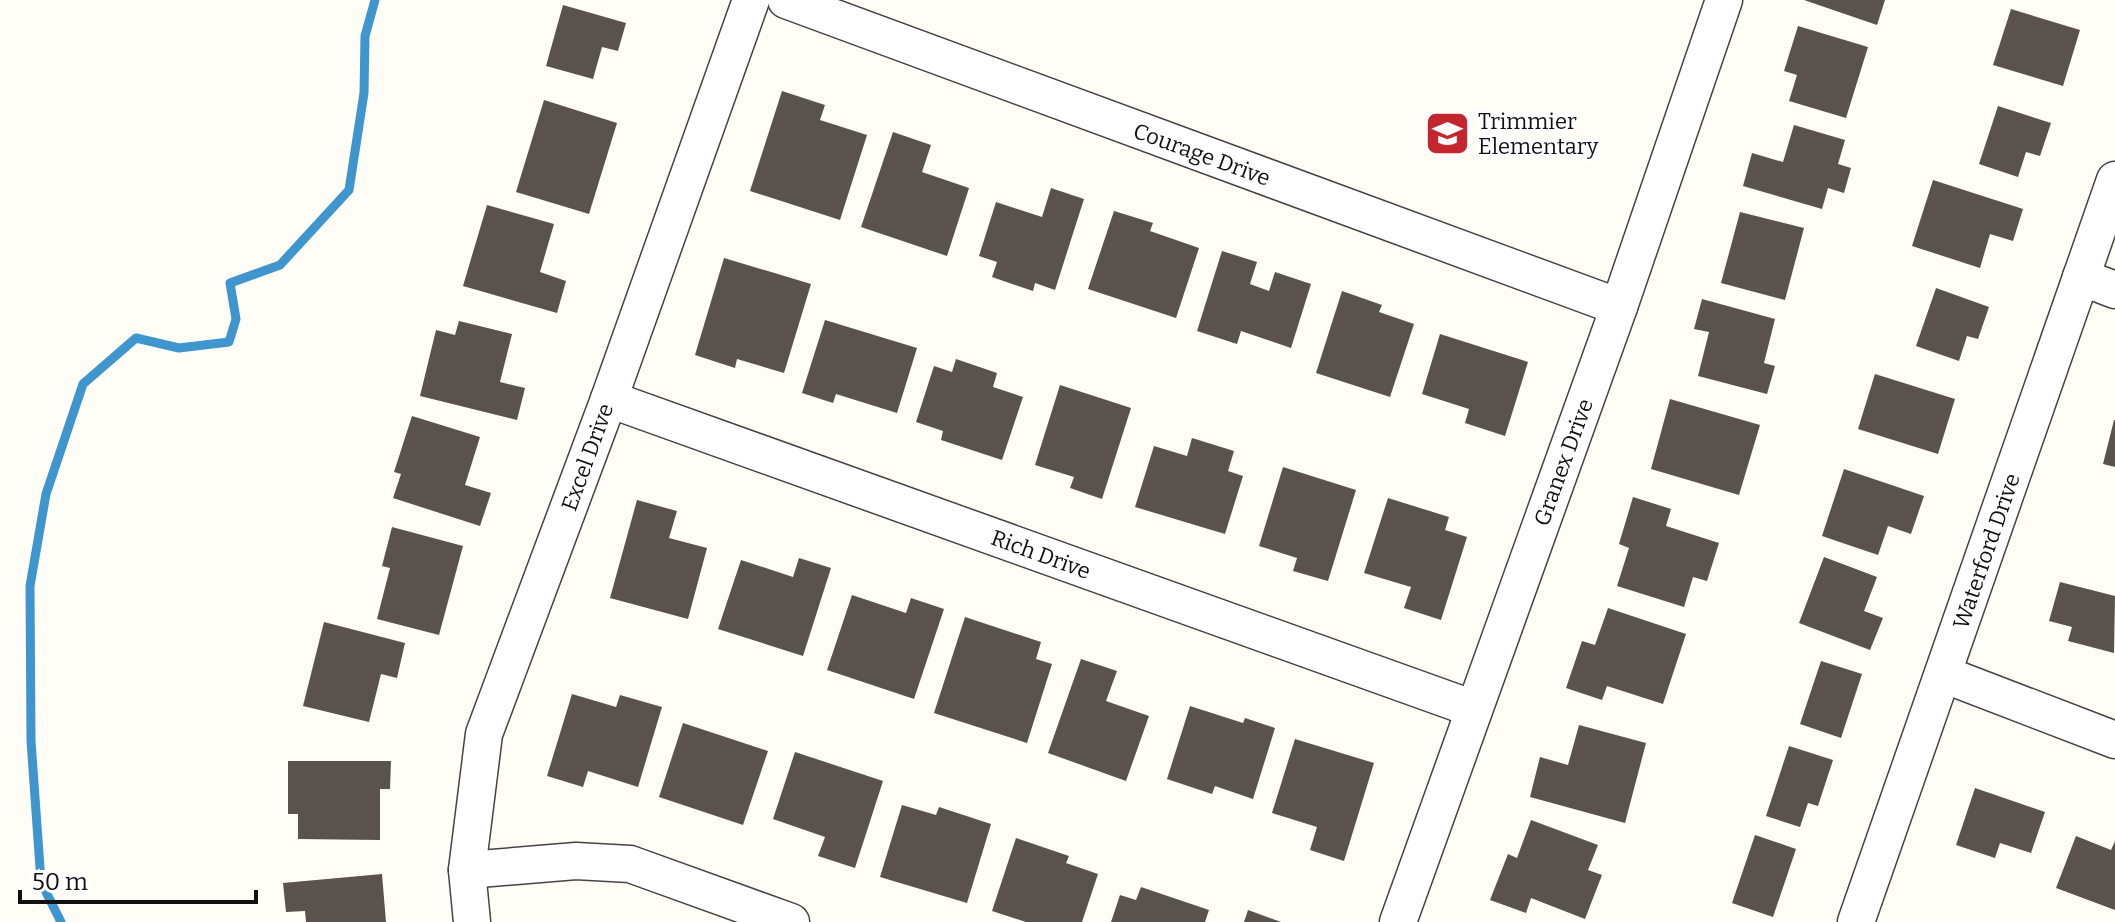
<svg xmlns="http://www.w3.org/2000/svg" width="2115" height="922" viewBox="0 0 2115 922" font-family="Bitter,serif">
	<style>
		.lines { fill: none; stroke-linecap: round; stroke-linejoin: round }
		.stream { stroke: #3f96cf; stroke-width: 9 }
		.building { fill: #5a524d }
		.minor-casing { stroke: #444; stroke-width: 39 }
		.minor { stroke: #fff; stroke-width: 36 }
		.labels { text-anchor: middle; stroke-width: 8; stroke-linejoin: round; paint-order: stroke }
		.poi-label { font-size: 22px; fill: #111; stroke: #fff; text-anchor: start }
		.street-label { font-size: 22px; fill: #111; stroke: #fff }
	</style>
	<rect width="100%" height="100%" fill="#fffdf5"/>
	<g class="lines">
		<polyline class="stream" points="61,922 41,882 31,741 30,586 46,494 83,384 136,338 179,348 229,342 236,319 230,283 280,265 349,190 364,93 365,36 375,0"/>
	</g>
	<g class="building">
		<polygon points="1804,0 1885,0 1877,25"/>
		<polygon points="563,5 626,23 618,51 602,47 593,79 546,66"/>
		<polygon points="2011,9 2080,30 2063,86 1993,65"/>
		<polygon points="1798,26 1868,47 1846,118 1789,101 1797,75 1784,71"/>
		<polygon points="782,91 825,105 820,120 867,135 840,220 750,191"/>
		<polygon points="544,100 617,123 589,214 516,192"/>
		<polygon points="1998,106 2051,123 2040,156 2026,152 2018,177 1979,164"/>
		<polygon points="1794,125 1845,140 1838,164 1851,168 1844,193 1828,188 1822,209 1743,186 1752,153 1783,162"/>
		<polygon points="893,132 931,145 922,172 969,188 947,256 861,227"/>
		<polygon points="1933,180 2023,209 2013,241 1990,234 1980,268 1912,246"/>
		<polygon points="1051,188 1084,199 1055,290 1035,283 1033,291 992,277 997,262 979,256 996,202 1042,217"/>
		<polygon points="487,205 554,224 540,272 566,281 557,313 463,286"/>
		<polygon points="1114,211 1153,223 1150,231 1199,248 1176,318 1088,289"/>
		<polygon points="1740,212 1804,228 1785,300 1721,283"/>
		<polygon points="1222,251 1257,262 1250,284 1269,291 1275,272 1311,284 1291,348 1241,331 1237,344 1197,331"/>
		<polygon points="724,258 811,284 784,373 737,359 735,368 695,355"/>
		<polygon points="1936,288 1989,307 1978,339 1967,336 1959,361 1916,346"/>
		<polygon points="1342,291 1382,305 1379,312 1414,324 1390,397 1316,373"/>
		<polygon points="1702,299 1775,319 1764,363 1775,366 1767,394 1698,376 1709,332 1694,329"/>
		<polygon points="825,320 917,348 897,413 836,394 833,403 802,393"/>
		<polygon points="459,321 512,334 500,382 525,388 517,420 420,396 436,330 455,335"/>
		<polygon points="1440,334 1528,362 1505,436 1465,423 1469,409 1422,394"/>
		<polygon points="956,359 997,373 993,387 1023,397 1002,460 941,440 943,431 916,422 934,366 952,372"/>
		<polygon points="1875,374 1955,399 1938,454 1858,429"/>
		<polygon points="1060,385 1131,408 1102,499 1070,488 1074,477 1035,465"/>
		<polygon points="1670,399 1760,425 1739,495 1651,469"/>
		<polygon points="412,416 480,437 465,485 491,493 480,526 393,498 401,474 394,472"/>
		<polygon points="2114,420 2115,420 2115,467 2103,464"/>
		<polygon points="1192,438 1234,451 1228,471 1243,476 1225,534 1135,507 1154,446 1187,456"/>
		<polygon points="1283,467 1356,490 1328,581 1293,571 1297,558 1259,546"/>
		<polygon points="1844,469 1924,496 1911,534 1888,526 1878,555 1822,536"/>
		<polygon points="1633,497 1671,509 1666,526 1719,543 1707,581 1693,577 1684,607 1617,586 1629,548 1619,544"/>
		<polygon points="1388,498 1449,517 1445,530 1467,537 1441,620 1404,608 1411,587 1364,573"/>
		<polygon points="637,500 677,511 669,538 707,548 688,619 610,598"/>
		<polygon points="392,527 463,546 439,635 377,619 390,568 382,566"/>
		<polygon points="1824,557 1877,577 1864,611 1883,618 1870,650 1799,623"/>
		<polygon points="799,558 831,568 803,656 718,629 741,560 793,577"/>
		<polygon points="2060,582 2115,596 2114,653 2068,641 2072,627 2049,621"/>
		<polygon points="852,595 906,613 911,598 944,609 914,699 827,670"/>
		<polygon points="1608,608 1686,634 1663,704 1607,686 1602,700 1566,688 1582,641 1595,645"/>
		<polygon points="965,617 1041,642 1036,659 1052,664 1027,743 934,713"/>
		<polygon points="324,622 405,643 397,678 381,674 369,722 303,706"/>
		<polygon points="1081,659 1117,671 1106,701 1149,716 1126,781 1048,753"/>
		<polygon points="1821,661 1862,674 1841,738 1800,724"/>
		<polygon points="572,694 616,707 620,695 662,707 638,787 588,771 583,787 547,776"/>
		<polygon points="1190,706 1243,723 1245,718 1275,728 1253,799 1215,786 1212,794 1167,779"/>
		<polygon points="683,723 768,751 743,825 659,797"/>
		<polygon points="1579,725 1646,743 1625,823 1530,797 1540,757 1568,765"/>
		<polygon points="1295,739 1374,763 1344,861 1310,850 1317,827 1272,813"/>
		<polygon points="1789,746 1833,760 1818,806 1808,803 1800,827 1766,816"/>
		<polygon points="795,752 883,781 855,868 818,856 825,837 773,819"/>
		<polygon points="288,761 391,761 390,789 380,789 380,840 298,839 298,814 288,814"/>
		<polygon points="1975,788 2045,812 2031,853 2000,843 1995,858 1956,845"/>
		<polygon points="902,805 936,815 939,807 991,824 967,903 880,877"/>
		<polygon points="1531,820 1598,845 1588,870 1602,875 1585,919 1531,898 1526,913 1490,900 1508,854 1517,858"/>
		<polygon points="1755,835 1796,849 1773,917 1732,903"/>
		<polygon points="2076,836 2111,850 2115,841 2115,910 2056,888"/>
		<polygon points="1016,838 1069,856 1066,863 1098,874 1082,922 1026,922 992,911"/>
		<polygon points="382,874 386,922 306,922 305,911 286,912 283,883"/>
		<polygon points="1141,887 1209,910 1205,922 1111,922 1120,895 1136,900"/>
		<polygon points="1248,910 1281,922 1244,922"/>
	</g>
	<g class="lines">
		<defs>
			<g id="minor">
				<polyline points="786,0 1619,307"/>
				<polyline points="2081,277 2115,290"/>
				<polyline points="609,399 1474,709"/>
				<polyline points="1943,674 2115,740"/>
				<polyline points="467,870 576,861 630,864 791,922"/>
				<polyline points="472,922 467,870 484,734 609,399 751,0"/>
				<polyline points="1398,922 1619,307 1724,0"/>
				<polyline points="1856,922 2115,180"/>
			</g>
		</defs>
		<use href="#minor" class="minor-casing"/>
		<use href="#minor" class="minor"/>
	</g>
	<defs>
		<symbol id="school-square" viewBox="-11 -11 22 22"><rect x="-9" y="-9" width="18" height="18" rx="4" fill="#c4262e" stroke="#fff"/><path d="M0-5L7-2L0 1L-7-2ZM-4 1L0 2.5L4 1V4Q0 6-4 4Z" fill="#fff"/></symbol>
	</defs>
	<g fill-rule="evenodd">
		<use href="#school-square" x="1422" y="108" width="51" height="51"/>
	</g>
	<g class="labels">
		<g class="poi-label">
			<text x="1478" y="129">Trimmier<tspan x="1478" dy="25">Elementary</tspan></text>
		</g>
		<g class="street-label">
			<text transform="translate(1202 154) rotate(20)" y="8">Courage Drive</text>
			<text transform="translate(587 457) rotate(-70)" y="8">Excel Drive</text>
			<text transform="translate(1563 462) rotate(-70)" y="8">Granex Drive</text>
			<text transform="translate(1986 551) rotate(-71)" y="8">Waterford Drive</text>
			<text transform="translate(1041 554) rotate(20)" y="8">Rich Drive</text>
		</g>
	</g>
	<path d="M20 890v12h236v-12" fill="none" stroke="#111111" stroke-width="4"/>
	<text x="32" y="890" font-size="24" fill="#111111" stroke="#ffffff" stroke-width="6" paint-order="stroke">50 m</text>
</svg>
